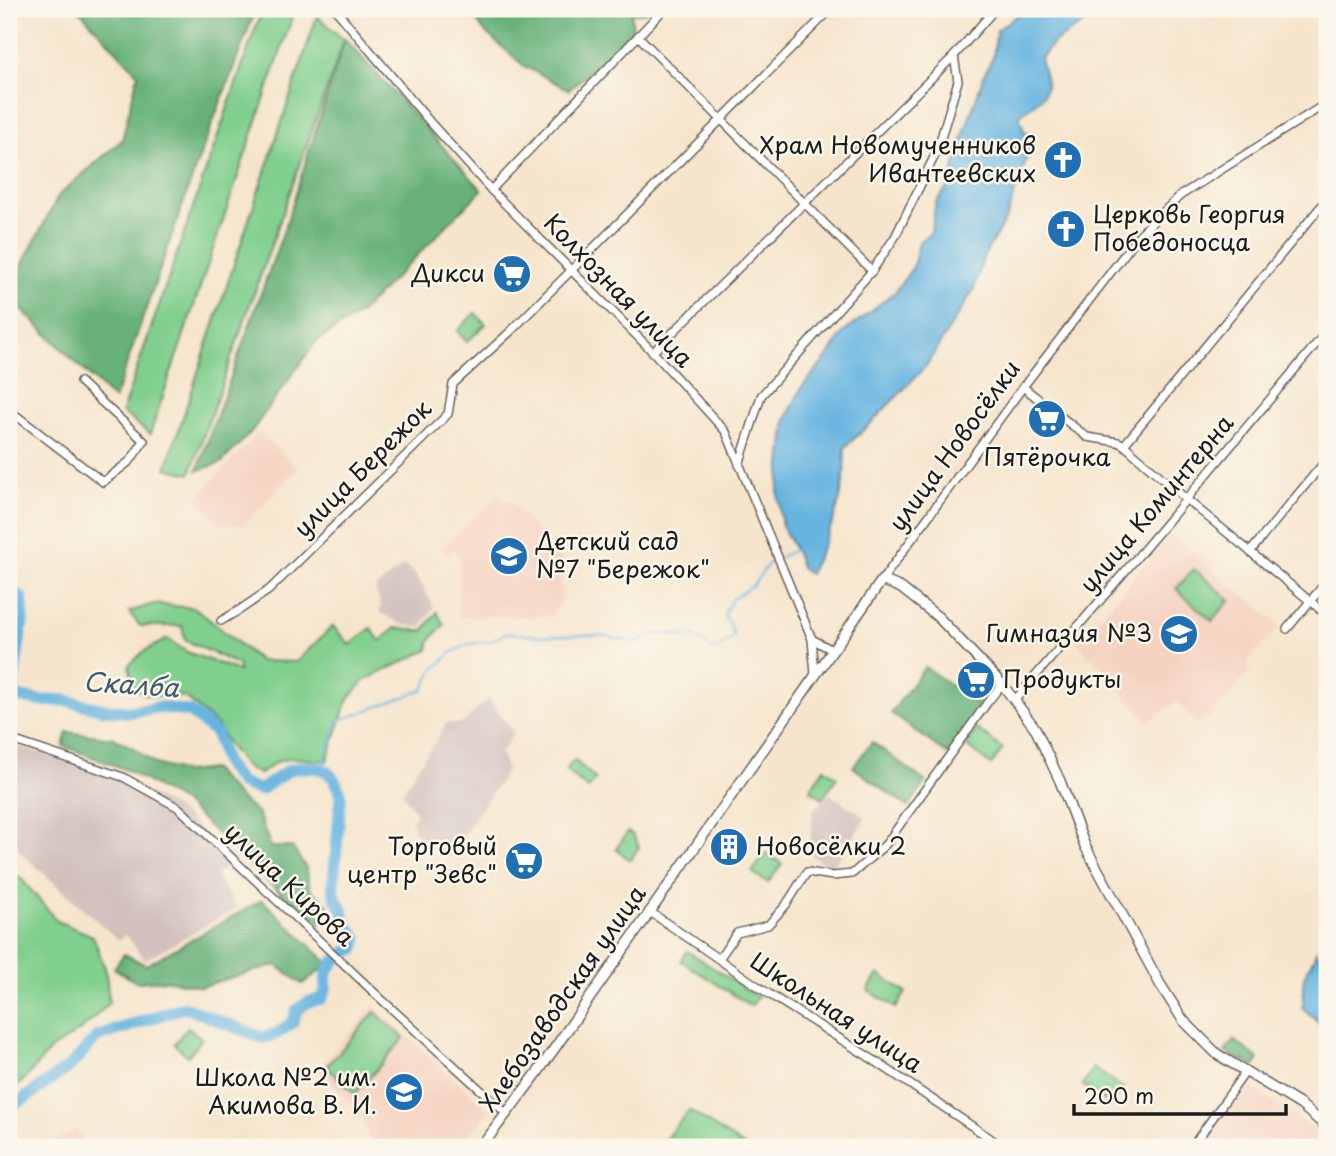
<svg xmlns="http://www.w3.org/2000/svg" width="1336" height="1156" viewBox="0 0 1336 1156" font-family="'Playpen Sans',sans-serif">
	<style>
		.built { fill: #f5d3c1 }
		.industrial { fill: #d1c0bc }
		.green { fill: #81cf8e; stroke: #4e7655; stroke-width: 2 }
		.forest { fill: #68b279; stroke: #42674a; stroke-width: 2 }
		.water { fill: #66b4e0; stroke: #41687e; stroke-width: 2 }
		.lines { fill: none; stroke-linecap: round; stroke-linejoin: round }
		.stream { stroke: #66b4e0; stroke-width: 2 }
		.river { stroke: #66b4e0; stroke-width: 12 }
		.minor-casing { stroke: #68625a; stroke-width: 10 }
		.major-casing { stroke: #68625a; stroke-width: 12 }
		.minor { stroke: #fff; stroke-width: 7 }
		.major { stroke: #fff; stroke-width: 9 }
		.labels { text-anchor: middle; stroke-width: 5; stroke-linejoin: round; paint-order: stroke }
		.poi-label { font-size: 24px; fill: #1c1c1c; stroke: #fbf7ec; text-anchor: end }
		.street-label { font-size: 24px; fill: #1c1c1c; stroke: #fbf7ec }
		.water-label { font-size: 26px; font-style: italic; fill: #3a596a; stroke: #fbf7ec }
	</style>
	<rect width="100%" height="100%" fill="#fbf7ec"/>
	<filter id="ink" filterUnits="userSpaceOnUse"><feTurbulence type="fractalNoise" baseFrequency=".0143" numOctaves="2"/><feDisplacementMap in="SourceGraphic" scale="14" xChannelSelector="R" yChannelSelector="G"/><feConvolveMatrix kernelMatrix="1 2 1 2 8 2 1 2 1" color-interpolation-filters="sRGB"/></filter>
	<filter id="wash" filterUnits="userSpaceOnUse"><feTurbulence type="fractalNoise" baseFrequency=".00686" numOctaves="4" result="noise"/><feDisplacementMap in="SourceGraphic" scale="28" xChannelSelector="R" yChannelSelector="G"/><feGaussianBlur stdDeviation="1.57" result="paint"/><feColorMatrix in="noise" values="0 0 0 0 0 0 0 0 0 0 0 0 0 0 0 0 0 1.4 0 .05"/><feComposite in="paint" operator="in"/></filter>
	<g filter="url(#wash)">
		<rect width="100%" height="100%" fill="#f6e5cc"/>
		<g class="built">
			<polygon points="259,432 298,468 243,525 221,525 195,499"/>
			<polygon points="499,494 506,501 510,500 562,558 561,604 549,617 458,617 460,558 453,550 447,555 440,549"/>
			<polygon points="1171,534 1281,627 1249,659 1248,668 1251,670 1210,719 1206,716 1197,725 1177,701 1149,723 1076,641 1093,626"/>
			<polygon points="374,1006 489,1111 459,1147 371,1147 362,1117 319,1067"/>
			<polygon points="1245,1082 1321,1134 1322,1144 1320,1147 1197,1147"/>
			<polygon points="77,1129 86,1147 43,1147"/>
		</g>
		<g class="industrial">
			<polygon points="404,565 416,575 434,607 421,627 403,625 379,612 381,606 375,588"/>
			<polygon points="489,698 513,733 500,753 507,770 449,857 414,833 412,820 416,814 402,792 447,723 461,724"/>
			<polygon points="9,743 120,778 177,809 236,862 215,875 237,908 145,960 126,935 118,940 9,842"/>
			<polygon points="830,794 866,818 831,869 809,853 813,811"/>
		</g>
		<g class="green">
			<polygon points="262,9 295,9 150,434 122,412"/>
			<polygon points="317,16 344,40 190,474 166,468"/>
			<polygon points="475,313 486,324 467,342 457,331"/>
			<polygon points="1194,569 1230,600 1212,621 1176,589"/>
			<polygon points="153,604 195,608 260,661 296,662 333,626 350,645 371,628 380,641 395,628 423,631 437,612 444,625 430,640 428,650 365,680 347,701 327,761 292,758 276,762 260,774 244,766 227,743 218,726 185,697 146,695 133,687 129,665 143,652 167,639 187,652 239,671 239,665 185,640 182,626 140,626 129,612"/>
			<polygon points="977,729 1003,749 991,765 965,745"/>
			<polygon points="574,760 596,779 588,789 566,770"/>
			<polygon points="824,768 837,777 823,798 810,790"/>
			<polygon points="628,832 633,835 639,847 630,860 616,849"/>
			<polygon points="766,853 782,864 768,883 752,872"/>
			<polygon points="19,876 57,921 93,936 106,971 109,1003 81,1030 51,1049 23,1081 9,1092 9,884"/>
			<polygon points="687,951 758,997 751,1006 681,961"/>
			<polygon points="878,974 906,992 896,1008 868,990"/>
			<polygon points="375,1012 404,1038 355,1094 326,1067"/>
			<polygon points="188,1027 202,1039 188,1056 174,1044"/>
			<polygon points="1093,1068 1123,1088 1111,1105 1082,1085"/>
			<polygon points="689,1110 745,1147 659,1147"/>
		</g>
		<g class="forest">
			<polygon points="78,9 256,9 198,161 114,400 9,297 9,290 59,195 122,140 138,74"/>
			<polygon points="469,9 649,9 646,12 631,13 633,30 569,90 524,66 484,31"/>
			<polygon points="345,39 482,190 359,314 316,342 251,432 221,463 197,471 285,227"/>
			<polygon points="925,667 982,707 947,754 891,713"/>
			<polygon points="67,732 113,738 132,747 155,764 185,772 212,769 235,794 258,814 271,847 292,847 306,868 310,889 328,905 318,928 184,803 127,770 63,746"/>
			<polygon points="872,742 926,782 908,807 853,767"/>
			<polygon points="262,900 329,964 302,984 276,965 200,987 168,980 136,982 114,968 124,954 146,965"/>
			<polygon points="1234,1040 1259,1059 1255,1067 1225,1052"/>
		</g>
		<g class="water">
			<path d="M1039 9H1107L1053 43 1040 59 1047 85 1043 96 1019 116 1024 131 1034 137 1007 216 983 258 974 289 926 366 869 425 845 447C844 456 845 466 844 475 841 509 824 544 809 574L801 568 795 550 782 526 778 493 786 419 802 387 830 354 843 333 895 292 913 267 919 242 931 233 936 202 949 186 964 133 985 73 993 57 997 30 1023 11 1039 12Z"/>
			<path d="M1316 951 1322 961H1327V1030L1302 1007C1307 995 1302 994 1303 984 1303 972 1314 962 1316 951Z"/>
		</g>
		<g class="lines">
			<g class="stream">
				<polyline points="780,557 797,549"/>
				<polyline points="326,771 325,758 338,721 423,690 433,671 451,653 469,644 491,641 506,633 542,636 599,635 635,642 656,634 691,635 716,650 735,636 724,614 732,599 753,585 768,564 775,560"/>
			</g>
			<path class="river" d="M9 590 22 598 23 618 13 684 14 696 41 701 64 700 101 709 128 712 160 707 190 712 216 733 225 763 241 784 260 790 289 770 301 767 317 768 326 771 334 779 341 794 333 888 336 899 343 910 344 921 357 939 354 949C343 952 328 964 326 977 325 988 328 989 321 999L308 1002 297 1010 293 1022 278 1033 263 1038 184 1007 97 1037 69 1067 24 1099 9 1107"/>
		</g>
	</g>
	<g filter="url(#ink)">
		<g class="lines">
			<defs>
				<g id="minor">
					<polyline points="335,9 430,122 491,190 653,352 726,432 812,639 815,674"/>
					<polyline points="638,36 872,271"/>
					<polyline points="491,190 664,9"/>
					<polyline points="653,352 954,56 995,9"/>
					<polyline points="1023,387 1087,437 1118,442 1124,445 1186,499 1327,615"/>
					<polyline points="9,410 103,482 130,461 144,441 80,382"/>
					<polyline points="1124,445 1327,199"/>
					<polyline points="739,465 761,396 872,271 895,237 937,151 958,81 954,56"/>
					<polyline points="1250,552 1327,459"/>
					<polyline points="882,580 1023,387 1140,234 1181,195 1327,103"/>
					<polyline points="221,621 241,609 269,590 448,414 453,384 511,331 831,9"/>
					<polyline points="1287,629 1327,581"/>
					<polyline points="812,639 832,650"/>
					<polyline points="1015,700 1163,527 1327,331"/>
					<polyline points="9,739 123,777 179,808 380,998 507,1114"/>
					<polyline points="649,911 769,994 872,1059 1003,1147"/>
					<polyline points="719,959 737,933 768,925 786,905 807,872 833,876 852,874 886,844 987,703 1002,684"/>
					<polyline points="1192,1147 1246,1071"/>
				</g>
				<polyline id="major" points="481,1147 538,1072 882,580 901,588 938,617 1002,684 1035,728 1060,781 1085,846 1160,984 1183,1020 1217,1054 1301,1105 1327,1127"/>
			</defs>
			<use href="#minor" class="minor-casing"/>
			<use href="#major" class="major-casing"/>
			<use href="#minor" class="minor"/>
			<use href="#major" class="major"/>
		</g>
	</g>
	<defs>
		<symbol id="church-disc" viewBox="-11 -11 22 22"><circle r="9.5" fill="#1f6fb2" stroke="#fbf7ec"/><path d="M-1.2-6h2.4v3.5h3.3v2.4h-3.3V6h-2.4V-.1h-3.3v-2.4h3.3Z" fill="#fff"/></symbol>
		<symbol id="supermarket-disc" viewBox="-11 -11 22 22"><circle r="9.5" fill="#1f6fb2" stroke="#fbf7ec"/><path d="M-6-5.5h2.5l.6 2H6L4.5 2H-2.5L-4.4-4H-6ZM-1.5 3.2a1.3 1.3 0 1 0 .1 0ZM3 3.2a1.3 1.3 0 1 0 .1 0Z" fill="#fff"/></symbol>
		<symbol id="school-disc" viewBox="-11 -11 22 22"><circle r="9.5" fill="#1f6fb2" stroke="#fbf7ec"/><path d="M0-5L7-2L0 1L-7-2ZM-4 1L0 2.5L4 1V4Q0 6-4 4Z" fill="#fff"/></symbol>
		<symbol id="building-disc" viewBox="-11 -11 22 22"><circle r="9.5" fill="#1f6fb2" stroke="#fbf7ec"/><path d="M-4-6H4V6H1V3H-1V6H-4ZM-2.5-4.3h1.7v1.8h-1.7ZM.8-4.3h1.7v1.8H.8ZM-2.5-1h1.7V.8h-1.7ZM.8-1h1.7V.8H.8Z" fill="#fff"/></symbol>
	</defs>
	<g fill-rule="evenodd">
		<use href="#church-disc" x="1041" y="138" width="44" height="44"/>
		<use href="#church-disc" x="1044" y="207" width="44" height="44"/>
		<use href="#supermarket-disc" x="490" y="252" width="44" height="44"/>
		<use href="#supermarket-disc" x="1025" y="397" width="44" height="44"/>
		<use href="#school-disc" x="487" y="534" width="44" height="44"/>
		<use href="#school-disc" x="1157" y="612" width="44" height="44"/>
		<use href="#supermarket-disc" x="954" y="658" width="44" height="44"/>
		<use href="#building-disc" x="707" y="825" width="44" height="44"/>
		<use href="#supermarket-disc" x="502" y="839" width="44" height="44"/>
		<use href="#school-disc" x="382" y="1070" width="44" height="44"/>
	</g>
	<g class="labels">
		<g class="poi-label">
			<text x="1036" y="154">Храм Новомученников<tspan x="1036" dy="28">Ивантеевских</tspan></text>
			<text x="1093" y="223" text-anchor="start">Церковь Георгия<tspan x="1093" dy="28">Победоносца</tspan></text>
			<text x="485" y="282">Дикси</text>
			<text x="1047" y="466" text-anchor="middle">Пятёрочка</text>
			<text x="536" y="550" text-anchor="start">Детский сад<tspan x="536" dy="28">№7 "Бережок"</tspan></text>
			<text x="1152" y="642">Гимназия №3</text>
			<text x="1003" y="688" text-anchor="start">Продукты</text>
			<text x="497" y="855">Торговый<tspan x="497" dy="28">центр "Зевс"</tspan></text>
			<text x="756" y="855" text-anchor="start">Новосёлки 2</text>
			<text x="377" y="1086">Школа №2 им.<tspan x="377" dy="28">Акимова В. И.</tspan></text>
		</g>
		<g class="street-label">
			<text transform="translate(618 291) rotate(46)" y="8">Колхозная улица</text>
			<text transform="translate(955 446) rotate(-54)" y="8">улица Новосёлки</text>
			<text transform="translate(363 469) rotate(-45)" y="8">улица Бережок</text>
			<text transform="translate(1157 504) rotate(-50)" y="8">улица Коминтерна</text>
			<text transform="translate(289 885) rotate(43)" y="8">улица Кирова</text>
			<text transform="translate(563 999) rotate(-55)" y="8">Хлебозаводская улица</text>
			<text transform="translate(836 1013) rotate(33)" y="8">Школьная улица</text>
		</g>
		<g class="water-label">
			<text transform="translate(131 685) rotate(4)" y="9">Скалба</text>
		</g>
	</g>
	<rect width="1336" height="1156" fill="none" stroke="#fbf7ec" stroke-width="35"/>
	<path d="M1074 1104v10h212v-10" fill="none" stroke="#1c1c1c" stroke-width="3.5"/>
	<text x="1084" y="1104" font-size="21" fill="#1c1c1c" stroke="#fbf7ec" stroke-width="5" paint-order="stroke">200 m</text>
</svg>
